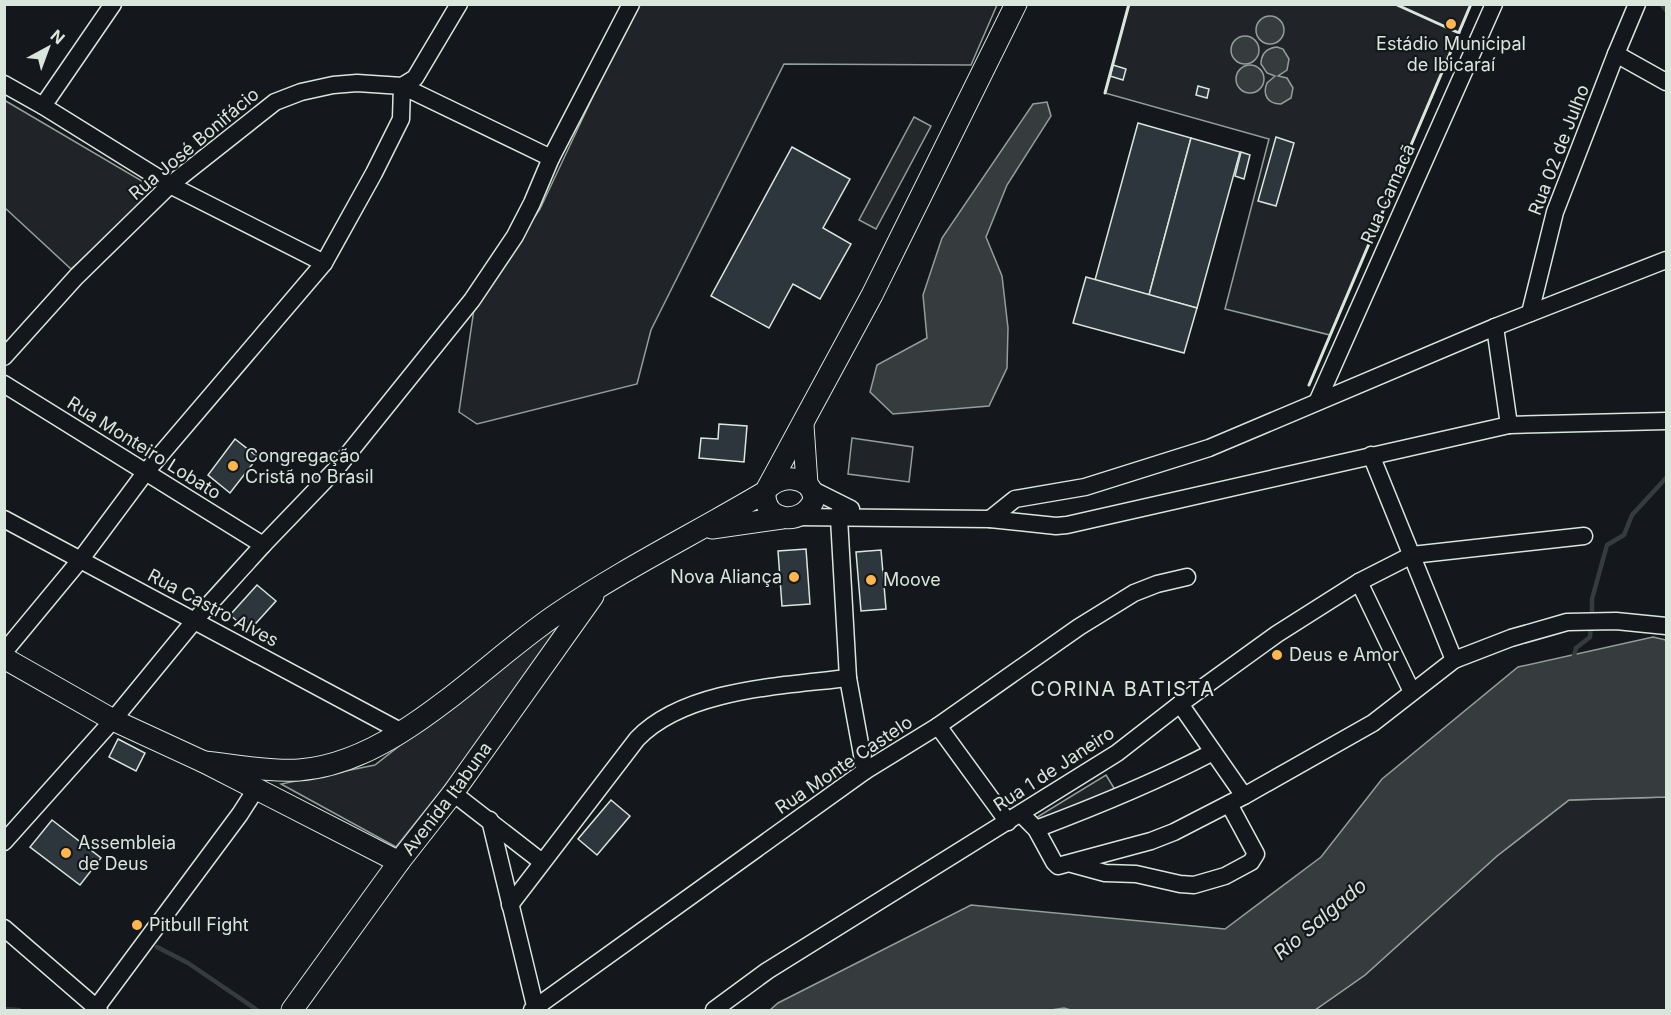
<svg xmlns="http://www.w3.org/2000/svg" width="1671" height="1015" viewBox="0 0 1671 1015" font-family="Inter,sans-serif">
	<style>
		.green { fill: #202428; stroke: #939e99; stroke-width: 1.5 }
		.parking { fill: #24282b; stroke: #939e99; stroke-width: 1.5 }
		.water { fill: #363b3e; stroke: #939e99; stroke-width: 1.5 }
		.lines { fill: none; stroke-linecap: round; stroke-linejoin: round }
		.stream { stroke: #363b3e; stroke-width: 4.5 }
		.building { fill: #2c363c; stroke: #d8e6dc; stroke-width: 1.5 }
		.minor-casing { stroke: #d8e6dc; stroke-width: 19 }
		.major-casing { stroke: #d8e6dc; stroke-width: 23 }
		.minor { stroke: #14181c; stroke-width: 16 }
		.major { stroke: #14181c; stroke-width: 21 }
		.wall { stroke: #d8e6dc; stroke-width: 3 }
		.poi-dot { fill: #ffb74d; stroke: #14181c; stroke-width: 2 }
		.labels { text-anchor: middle; stroke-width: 4.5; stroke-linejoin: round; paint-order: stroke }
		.poi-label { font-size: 18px; fill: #d8e6dc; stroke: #14181c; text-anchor: start }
		.street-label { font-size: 18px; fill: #d8e6dc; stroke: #14181c }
		.neighbourhood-label { font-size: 20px; letter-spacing: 1.5px; fill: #d8e6dc; stroke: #14181c }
		.water-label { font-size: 20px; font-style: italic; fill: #d8e6dc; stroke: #14181c }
	</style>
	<rect width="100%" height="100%" fill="#14181c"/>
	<g class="green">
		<polygon points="636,5 997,5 971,65 784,64 651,330 637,384 477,424 459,412 474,309 540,209"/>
		<polygon points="1129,5 1471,5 1330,335 1225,309 1269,139 1105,93"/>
		<polygon points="4,100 159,191 71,269 5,208"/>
		<polygon points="852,438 913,447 909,482 848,474"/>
		<polygon points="570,612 460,767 396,847 281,784 375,765"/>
		<polygon points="1106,775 1117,793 1038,827 1034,819"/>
		<polygon points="1666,797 1666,1010 1315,1010 1365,975 1497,856 1569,800"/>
	</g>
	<polygon class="parking" points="914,117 931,126 876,229 859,220"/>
	<g class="water">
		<circle cx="1270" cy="30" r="14"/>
		<circle cx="1245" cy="50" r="14"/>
		<path d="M1277 47 1283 49 1289 59 1287 70 1278 76 1287 78 1293 88 1291 98 1281 104C1268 104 1262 95 1267 83L1275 76 1267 73 1261 64C1261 53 1267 48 1277 47Z"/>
		<circle cx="1250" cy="79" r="14"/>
		<polygon points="1047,102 1051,116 1007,185 986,237 1002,276 1008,328 1007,368 989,406 893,414 870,392 877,365 927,338 923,295 942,238 1033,104"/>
		<polygon points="1653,637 1666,640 1666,797 1569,800 1497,856 1365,975 1315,1010 1071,1010 1064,1008 1051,1010 770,1010 778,1003 971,905 1225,929 1321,857 1382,779 1518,667"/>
	</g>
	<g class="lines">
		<g class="stream">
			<polyline points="1661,4 1666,10"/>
			<polyline points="1592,617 1592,599 1607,545 1624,535 1632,515 1666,478"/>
			<polyline points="1573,660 1576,648 1590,637 1591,625"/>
			<polyline points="157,947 188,963 257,1010"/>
			<polyline points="4,1009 19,1010"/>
		</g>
	</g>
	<g class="building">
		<polygon points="1113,65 1126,69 1123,80 1110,76"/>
		<polygon points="1198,86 1209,89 1207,98 1196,95"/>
		<polygon points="1138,123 1191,138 1149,295 1095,280"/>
		<polygon points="1276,137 1294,143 1276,206 1258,201"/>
		<polygon points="1191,138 1240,152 1197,308 1149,295"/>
		<polygon points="792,147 850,179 823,228 851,244 820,299 793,284 769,328 711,296"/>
		<polygon points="1241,152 1250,155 1244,179 1235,176"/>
		<polygon points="1086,277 1197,308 1184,353 1073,323"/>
		<polygon points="719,424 747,426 744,462 699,458 701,438 718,439"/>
		<polygon points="235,439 258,457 230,493 208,475"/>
		<polygon points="806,549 810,604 782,606 778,551"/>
		<polygon points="881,550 886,609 861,611 856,552"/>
		<polygon points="257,585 276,601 249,631 230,615"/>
		<polygon points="118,739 145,753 136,771 109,757"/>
		<polygon points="611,800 630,816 597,855 578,839"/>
		<polygon points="52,820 101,858 80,885 30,847"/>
	</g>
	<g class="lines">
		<defs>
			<g id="minor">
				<polyline points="1616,54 1666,82"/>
				<polyline points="4,84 43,106 170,185 324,263"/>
				<polyline points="43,106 113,4"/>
				<polyline points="1530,313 1555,212 1616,54 1637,4"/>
				<polyline points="1495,327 1509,425"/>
				<polyline points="4,357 76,277 170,185 275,102 301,92 333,85 357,83 402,86 415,78 459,4"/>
				<polyline points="4,384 263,545"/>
				<polyline points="1318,400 1494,4"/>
				<polyline points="1371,455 1454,660"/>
				<polyline points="811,489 851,509"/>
				<polyline points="841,505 839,518 848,678 865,771"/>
				<polyline points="796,517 990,519 1056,526 1067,525 1509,425 1666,421"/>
				<polyline points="4,519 402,732"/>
				<polyline points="990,519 1015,499 1085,487 1209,448 1495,327 1666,260"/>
				<polyline points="1359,582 1412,692"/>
				<polyline points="4,652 81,559 145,473 324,263 374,173 401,119 402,86 551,158"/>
				<polyline points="1180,704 1244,796"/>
				<polyline points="938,726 1008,822"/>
				<polyline points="453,793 542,862"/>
				<polyline points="1021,814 1036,829 1054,862 1058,866 1151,841 1174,832 1244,796 1373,723 1454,660 1511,638 1567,622 1616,621 1666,626"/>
				<polyline points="490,820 536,1010"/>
				<path d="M1036 829C1097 806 1156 782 1213 752"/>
				<polyline points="4,842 113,720 195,620 263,545 336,469 472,300 515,236 532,203 551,158 631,4"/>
				<polyline points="1072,864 1105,873 1136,874 1180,884 1194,885 1225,876 1251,862 1256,854 1229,804"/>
				<path d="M510 905 637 739C685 689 782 686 848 678"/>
				<polyline points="4,928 99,1010"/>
				<polyline points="96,1008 240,814 256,789"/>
				<polyline points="532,1010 865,771 938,726 1079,627 1134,593 1157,584 1187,577"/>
				<polyline points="714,1010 767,971 1117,753 1180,704 1277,634 1359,582 1412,555 1584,536"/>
			</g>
			<g id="major">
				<polyline points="803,425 807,484"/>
				<polyline points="768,487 872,295 1016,4"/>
				<polyline points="712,528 782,518"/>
				<polyline points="4,658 113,720 204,762 399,862"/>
				<path d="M204 762C235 765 268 772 299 770 395 763 480 666 557 614 623 569 696 533 765 492 776 473 812 474 814 499 805 526 763 524 765 492"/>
				<path id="s1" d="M292 1010 399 862 453 793 593 596"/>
			</g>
		</defs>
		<use href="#minor" class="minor-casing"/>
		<use href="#major" class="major-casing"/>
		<use href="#minor" class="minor"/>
		<use href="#major" class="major"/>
		<g class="wall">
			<polyline points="1395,4 1459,33"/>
			<polyline points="1105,93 1129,4"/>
			<polyline points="1309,385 1471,4"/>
		</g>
	</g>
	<g class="poi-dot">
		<circle cx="1451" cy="24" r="6"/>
		<circle cx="233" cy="466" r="6"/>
		<circle cx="794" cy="577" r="6"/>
		<circle cx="871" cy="580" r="6"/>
		<circle cx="1277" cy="655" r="6"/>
		<circle cx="66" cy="853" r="6"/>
		<circle cx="137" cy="925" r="6"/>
	</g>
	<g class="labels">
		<g class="poi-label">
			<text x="1451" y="50" text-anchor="middle">Estádio Municipal<tspan x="1451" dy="21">de Ibicaraí</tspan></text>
			<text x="245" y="462">Congregação<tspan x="245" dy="21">Cristã no Brasil</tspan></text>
			<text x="782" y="583" text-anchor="end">Nova Aliança</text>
			<text x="883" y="586">Moove</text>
			<text x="1289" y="661">Deus e Amor</text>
			<text x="78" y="849">Assembleia<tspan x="78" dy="21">de Deus</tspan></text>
			<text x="149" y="931">Pitbull Fight</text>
		</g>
		<g class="street-label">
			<text transform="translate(194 144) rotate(-40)" y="6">Rua José Bonifácio</text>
			<text transform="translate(1559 150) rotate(-69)" y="6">Rua 02 de Julho</text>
			<text transform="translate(1388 194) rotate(-66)" y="6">Rua Camacã</text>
			<text transform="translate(144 448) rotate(32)" y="6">Rua Monteiro Lobato</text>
			<text transform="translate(213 608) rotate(28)" y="6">Rua Castro Alves</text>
			<text transform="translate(844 765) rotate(-34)" y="6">Rua Monte Castelo</text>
			<text transform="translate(1054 769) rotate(-33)" y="6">Rua 1 de Janeiro</text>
			<text dy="6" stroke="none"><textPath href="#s1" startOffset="262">Avenida Itabuna</textPath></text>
		</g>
		<g class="neighbourhood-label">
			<text x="1123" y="696">CORINA BATISTA</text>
		</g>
		<g class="water-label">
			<text transform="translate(1320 919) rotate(-40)" y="7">Rio Salgado</text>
		</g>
	</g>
	<rect width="1671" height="1015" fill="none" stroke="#d8e6dc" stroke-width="12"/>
	<g transform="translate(48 48) rotate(41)" stroke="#14181c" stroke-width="4.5" paint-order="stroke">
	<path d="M0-4.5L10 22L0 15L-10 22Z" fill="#d8e6dc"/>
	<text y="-9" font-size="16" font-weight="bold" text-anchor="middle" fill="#d8e6dc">N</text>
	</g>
</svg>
